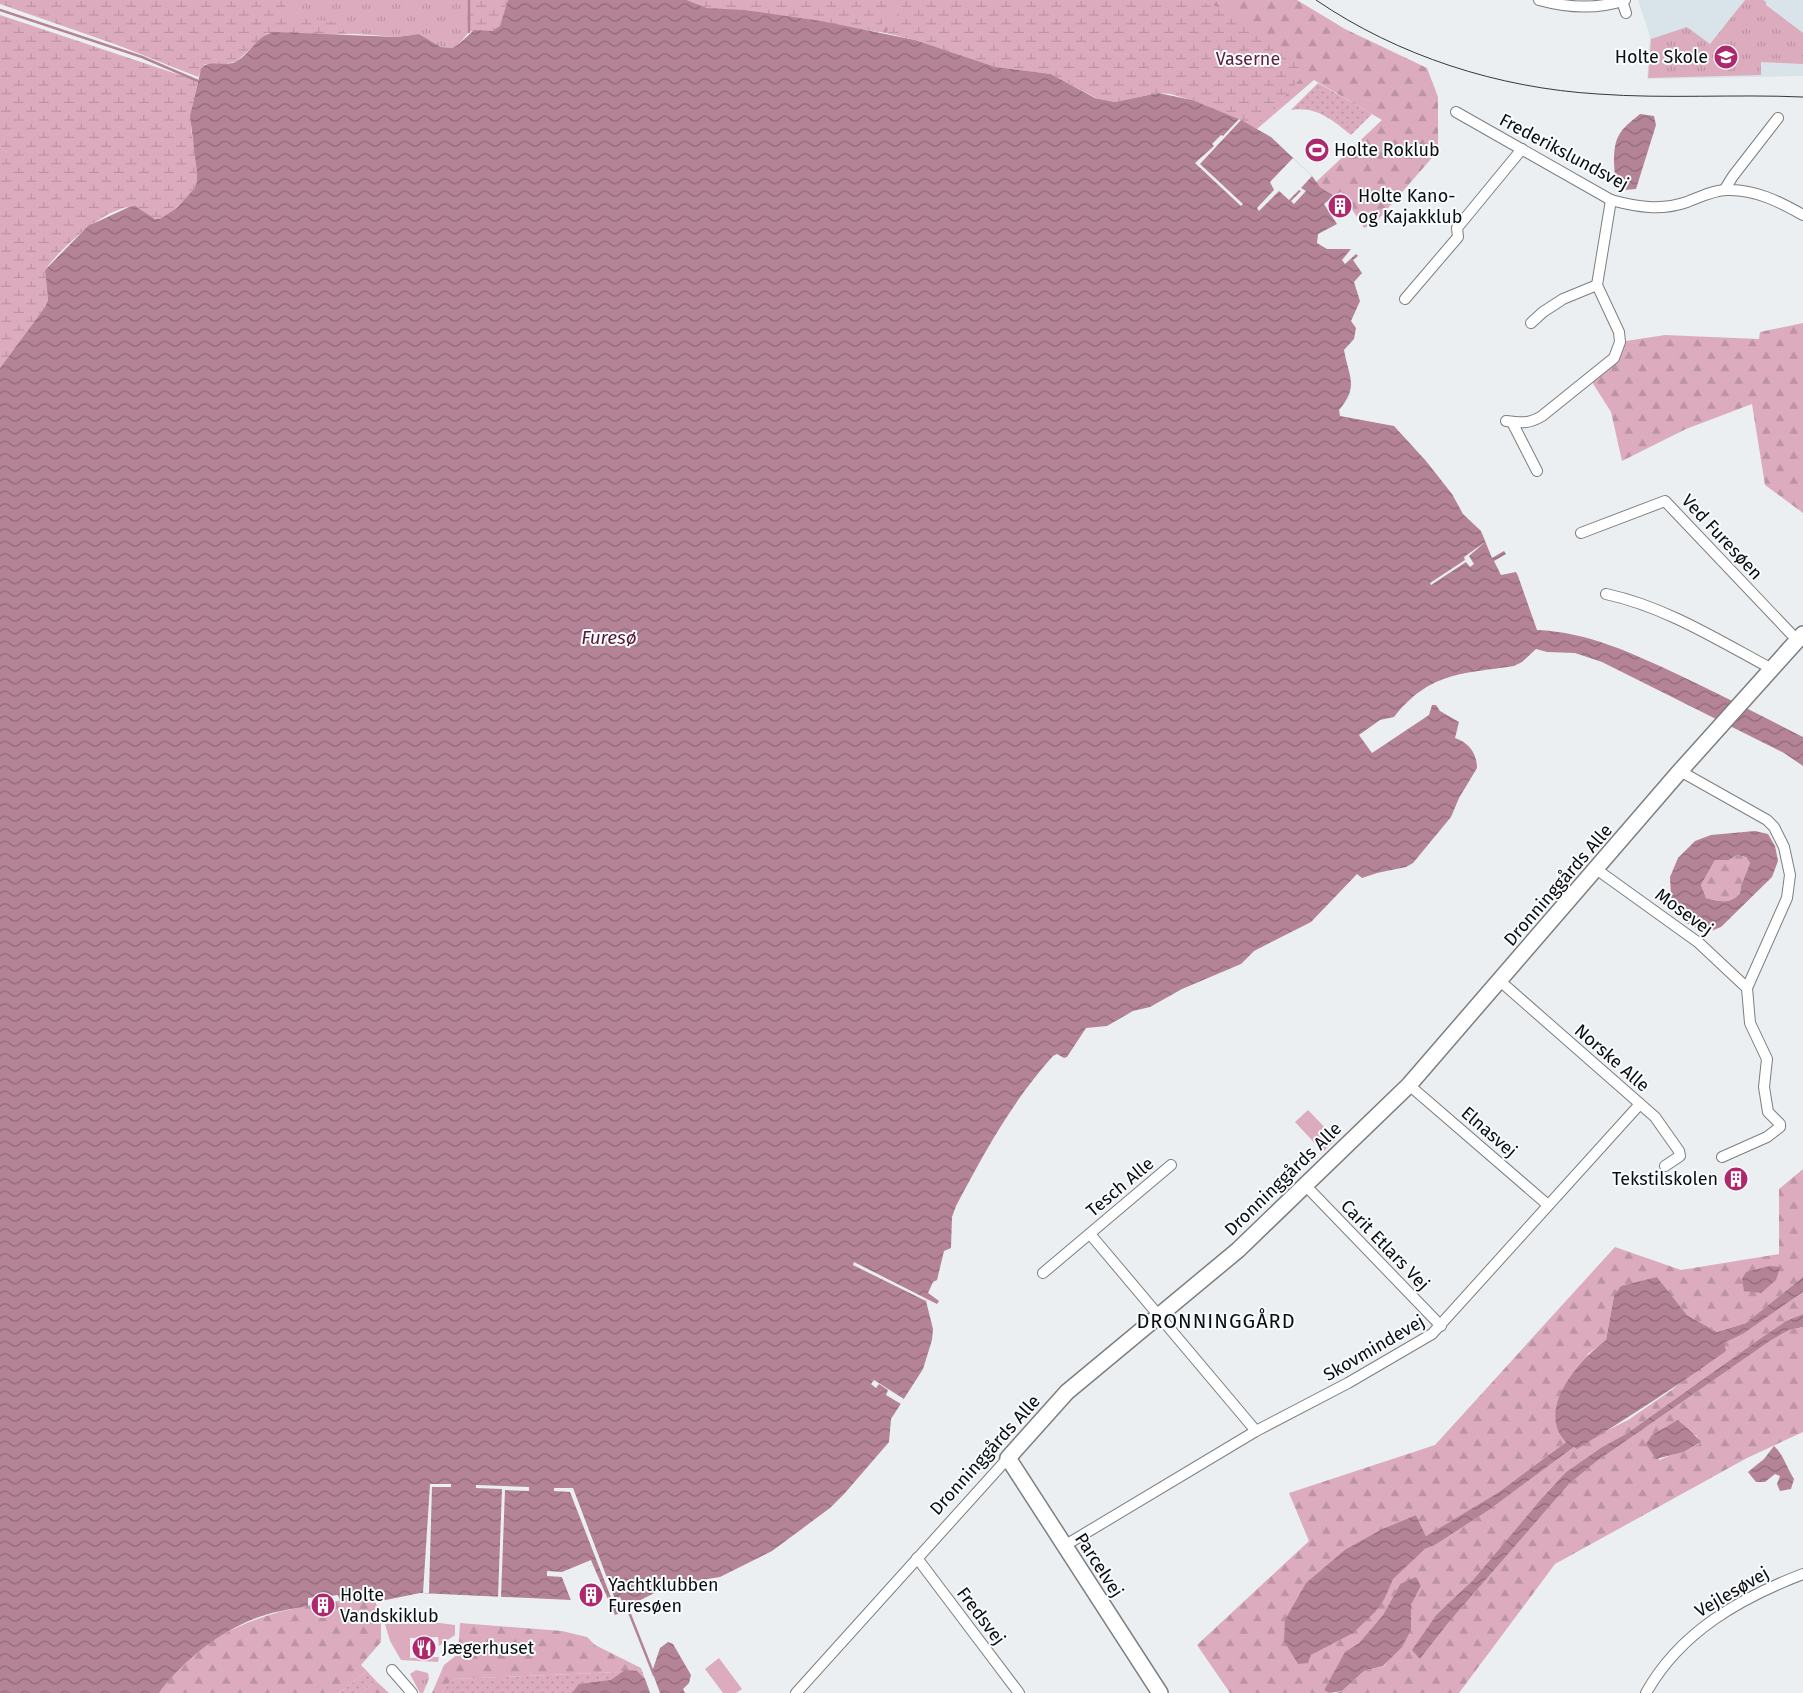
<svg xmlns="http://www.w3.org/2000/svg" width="1803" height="1693" viewBox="0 0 1803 1693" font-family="'Fira Sans',sans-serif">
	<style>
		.built { fill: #d8e3ea }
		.grass { fill: url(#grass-dots) }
		.forest { fill: url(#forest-firs); fill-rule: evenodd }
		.wetland { fill: url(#wetland-marsh) }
		.park { fill: url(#park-tufts) }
		.garden { fill: #dcacbe }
		.water { fill: url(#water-waves); fill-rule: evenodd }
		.pier { fill: #ebeff1 }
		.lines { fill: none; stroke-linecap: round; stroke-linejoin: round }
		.stream { stroke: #b48396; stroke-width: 2.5 }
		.street-casing { stroke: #7c7f81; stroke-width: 12 }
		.secondary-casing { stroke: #7c7f81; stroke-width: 18 }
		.street { stroke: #fff; stroke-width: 10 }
		.secondary { stroke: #fff; stroke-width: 15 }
		.tram { stroke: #363839; stroke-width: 1 }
		.labels { text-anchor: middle; stroke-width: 4; stroke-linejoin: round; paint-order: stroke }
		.poi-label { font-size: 18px; fill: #0c0d0e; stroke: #f9fcfe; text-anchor: start }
		.park-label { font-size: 18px; fill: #5e213d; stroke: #f9fcfe }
		.street-label { font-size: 18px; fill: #0c0d0e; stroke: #f9fcfe }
		.water-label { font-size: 19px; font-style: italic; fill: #571b37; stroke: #f9fcfe }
		.quarter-label { font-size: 20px; letter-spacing: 1px; fill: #0c0d0e; stroke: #f9fcfe }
	</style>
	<defs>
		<pattern id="grass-dots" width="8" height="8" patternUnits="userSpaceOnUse" patternTransform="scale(1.25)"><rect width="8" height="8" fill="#dcacbe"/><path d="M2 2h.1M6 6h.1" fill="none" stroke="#bc93a2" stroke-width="1.8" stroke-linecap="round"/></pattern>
		<pattern id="forest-firs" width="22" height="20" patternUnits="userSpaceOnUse" patternTransform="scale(1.25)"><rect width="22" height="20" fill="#dcacbe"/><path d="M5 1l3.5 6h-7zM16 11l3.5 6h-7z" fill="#bc93a2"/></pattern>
		<pattern id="wetland-marsh" width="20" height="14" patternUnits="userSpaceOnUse" patternTransform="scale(1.25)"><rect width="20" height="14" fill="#dcacbe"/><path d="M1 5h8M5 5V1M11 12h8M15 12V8" fill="none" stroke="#bc93a2"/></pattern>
		<pattern id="park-tufts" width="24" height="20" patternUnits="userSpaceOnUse" patternTransform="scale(1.25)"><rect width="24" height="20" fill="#dcacbe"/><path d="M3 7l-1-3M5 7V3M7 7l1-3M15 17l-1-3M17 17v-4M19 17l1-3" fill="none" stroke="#bc93a2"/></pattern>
		<pattern id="water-waves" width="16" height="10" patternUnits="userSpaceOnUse" patternTransform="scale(1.25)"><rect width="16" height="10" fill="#b48396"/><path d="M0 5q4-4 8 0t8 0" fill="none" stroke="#916a79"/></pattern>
	</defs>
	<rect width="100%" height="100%" fill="#ebeff1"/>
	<polygon class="built" points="1638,0 1803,0 1803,76 1647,79 1650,36"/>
	<g class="grass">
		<path d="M1318 83 1372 114 1351 135C1332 120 1317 106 1291 110Z"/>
		<polygon points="367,1671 376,1681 361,1693 339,1693"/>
		<polygon points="642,1671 650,1693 443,1693 445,1686 455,1679"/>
	</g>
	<g class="forest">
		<polygon points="687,0 1297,0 1345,29 1427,68 1438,97 1438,151 1375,223 1364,228 1341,192 1334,196 1320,187 1316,182 1382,120 1314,80 1257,129 1192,100 1171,94 886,33"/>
		<polygon points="1803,323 1803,513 1765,485 1752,404 1686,429 1622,461 1611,412 1592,382 1617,359 1626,341 1665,335 1759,339 1760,332"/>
		<path d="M1737 855 1746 857 1750 863 1741 886 1740 894C1729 904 1720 902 1706 898L1701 885 1715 860H1729Z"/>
		<path d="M1803 1169V1277L1746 1323 1717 1332 1687 1315 1657 1277 1614 1296 1606 1340 1588 1354 1567 1441 1499 1492 1426 1536 1416 1515 1382 1529 1346 1549 1308 1663 1311 1655 1331 1643 1385 1598 1392 1579 1425 1549 1435 1545 1489 1510 1574 1447 1628 1420 1673 1389 1724 1343 1743 1334 1803 1292V1314L1786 1321 1761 1338 1626 1434 1602 1447 1566 1472 1541 1499 1473 1580 1437 1614 1420 1659 1449 1622 1569 1484 1597 1461 1770 1341 1789 1330 1803 1327V1432L1747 1458 1555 1564 1459 1693H1335L1342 1691 1364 1671 1384 1666 1411 1630V1605L1421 1586 1400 1584 1383 1615 1359 1643 1345 1653 1324 1690 1330 1693H1230L1197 1645 1309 1541 1289 1493 1435 1445 1615 1247 1681 1270 1779 1254V1189ZM1681 1422 1688 1432 1697 1436 1699 1444 1659 1460 1652 1435Z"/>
		<path d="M359 1598 375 1601 381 1616V1642L361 1665 367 1671 339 1693H159C210 1622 278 1608 359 1598Z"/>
		<polygon points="460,1623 562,1631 587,1637 595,1645 641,1668 642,1671 455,1679 445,1686 443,1693 432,1693 444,1665 458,1654"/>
		<polygon points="376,1681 389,1693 361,1693"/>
	</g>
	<g class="wetland">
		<polygon points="0,0 508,0 501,26 492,31 301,35 268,33 237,61 226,64 205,64 198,77 120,46 0,4"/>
		<polygon points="687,0 894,0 878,32 786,16 707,8"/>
		<polygon points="906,0 1193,0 1222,8 1296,56 1301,78 1280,102 1253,127 1192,100 1171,94 1158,93 1115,102 1096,98 1051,74 996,67 915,40 886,33"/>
		<path d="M0 15 198 81C195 95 190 111 191 126 192 143 201 166 197 183 194 193 167 222 156 219 146 217 141 205 129 207 101 211 61 248 45 270L48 300 45 307 0 368Z"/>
	</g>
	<g class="park">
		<polygon points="284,0 467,0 469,32 459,44 452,48 441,47 419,34 397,37 345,33 340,23 288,16"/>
		<polygon points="1745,0 1763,0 1766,2 1766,5 1803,33 1803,64 1761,62 1761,75 1648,78 1651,39 1687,27 1710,44"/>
		<polygon points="416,1670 428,1673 429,1679 423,1693 420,1693 410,1674"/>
	</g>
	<g class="garden">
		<polygon points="1308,1110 1336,1139 1323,1152 1295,1122"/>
		<polygon points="424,1621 455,1625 455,1635 439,1646 438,1637 410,1638 410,1658 439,1657 438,1662 401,1660 390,1641 385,1624"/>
		<polygon points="719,1658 742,1689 736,1693 723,1693 705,1669"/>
	</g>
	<g class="water">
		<path d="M508 0H687L707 8 744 10 821 21 915 40 996 67 1051 74 1095 98 1115 102 1158 93 1192 100 1241 120 1271 137 1312 176 1320 187 1334 196 1324 204 1337 224 1318 234 1317 243 1327 249H1351L1342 260 1345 264 1356 254 1358 256 1353 260 1362 273 1354 282 1360 301 1351 321 1356 328 1354 339 1344 350C1349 378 1359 386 1339 410L1340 416 1394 426 1426 461 1452 494 1463 514 1481 531 1492 558 1504 551 1506 554 1494 561 1501 575 1516 572 1518 576 1537 630C1588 632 1634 654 1679 675 1721 695 1762 716 1803 737V766L1784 753 1602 662 1575 653 1547 652 1536 649 1522 662 1514 666C1461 674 1430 672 1394 717L1380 720 1359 735 1372 753 1429 715 1432 705H1436L1440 711 1459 722 1455 738C1468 742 1477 753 1477 768L1459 798 1451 817 1413 863 1406 867 1377 873 1362 878 1357 874 1311 922 1254 951 1241 964 1182 989 1150 1007 1133 1011 1107 1026 1086 1028 1067 1057 1064 1058 1057 1054 1053 1056C1013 1100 984 1153 956 1206L952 1217 951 1248 944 1251 937 1280 933 1282 928 1293 939 1301 937 1304 927 1299 926 1301 933 1329 932 1340 923 1369 891 1419 889 1442 845 1493 830 1508 772 1551 720 1577 670 1585 625 1608 620 1597 613 1600 618 1614 615 1615 593 1565 562 1577 571 1600 420 1593 381 1601 359 1598 340 1601 338 1595 308 1598V1606C291 1609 272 1612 256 1618 219 1632 182 1661 159 1693H0V368L45 307 48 300 45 270 88 226 129 207 135 206 155 219H160L177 208 194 189 197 182V172L190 116 201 69 205 65C216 61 227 67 237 61 251 53 258 34 275 32L397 37 419 34 441 47 452 48 459 44 474 30 492 31 500 26Z"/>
		<path d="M1640 114 1654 116 1656 125 1636 189 1624 190C1614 178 1615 177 1614 162 1614 136 1620 130 1640 114Z"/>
		<path d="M1755 831 1768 834 1775 846 1778 861 1772 877 1721 927 1706 933 1683 921 1671 897 1670 877 1678 858 1695 841 1711 835ZM1737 855 1746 857 1750 863 1741 886 1740 894C1729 904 1720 902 1706 898L1701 885 1715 860H1729Z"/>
		<polygon points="1770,1266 1780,1267 1776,1280 1761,1293 1744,1291 1742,1279 1746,1272"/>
		<path d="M1657 1277 1687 1315 1717 1332 1746 1323 1803 1277V1292L1743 1334 1724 1343 1726 1351C1677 1386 1628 1418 1577 1449L1574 1447 1489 1510 1435 1545 1425 1549 1393 1579 1385 1598 1375 1612 1353 1633 1311 1655 1308 1663 1298 1664 1284 1641 1285 1620 1306 1583 1346 1549 1382 1529 1416 1515 1426 1536 1499 1492 1566 1442C1535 1410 1579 1360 1606 1340L1614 1296 1621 1286Z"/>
		<polygon points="1803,1314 1803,1327 1789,1330 1770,1341 1597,1461 1569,1484 1449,1622 1420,1659 1412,1650 1437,1614 1473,1580 1541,1499 1566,1472 1602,1447 1626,1434 1761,1338 1786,1321"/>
		<path d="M1678 1420C1682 1423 1700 1440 1701 1442L1683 1452 1656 1459 1646 1444 1652 1435Z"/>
		<path d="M1774 1446C1783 1454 1787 1468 1794 1479L1791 1489 1780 1491 1777 1484 1780 1476 1775 1474 1765 1482H1756L1748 1472 1764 1459Z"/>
		<polygon points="1416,1577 1421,1586 1411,1605 1411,1630 1402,1647 1383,1666 1364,1671 1342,1691 1330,1693 1324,1690 1345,1652 1359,1643 1383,1615 1400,1584"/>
		<polygon points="668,1642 673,1644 691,1675 689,1683 683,1689 685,1693 660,1693 653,1674 653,1669 660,1648"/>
		<polygon points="625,1670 637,1671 645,1679 650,1693 572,1693 579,1684 611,1680"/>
	</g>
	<g class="pier">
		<polygon points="1239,119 1241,120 1200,164 1243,204 1241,206 1195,163 1214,146 1212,144 1221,135 1223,136"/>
		<polygon points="1293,158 1312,176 1301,188 1306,191 1294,204 1291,201 1301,191 1299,190 1289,200 1279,191 1259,211 1257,208 1274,190 1270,182"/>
		<polygon points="1485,542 1469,556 1474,564 1470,567 1466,562 1431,585 1430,583 1465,560 1464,557"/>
		<polygon points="854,1262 927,1299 926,1301 853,1265"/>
		<polygon points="874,1380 904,1399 901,1404 886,1395 888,1390 879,1384 876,1388 871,1384"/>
		<polygon points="430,1484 451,1484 451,1487 432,1487 429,1593 423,1593"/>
		<polygon points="476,1485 529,1487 529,1491 505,1490 501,1597 498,1597 502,1489 476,1488"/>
		<polygon points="554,1488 573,1488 615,1599 612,1600 570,1492 554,1491"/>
		<polygon points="591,1560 593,1565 588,1567 589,1569 565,1578 573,1600 571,1600 562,1577 547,1576 547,1571 562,1572"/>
	</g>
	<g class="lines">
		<g class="stream">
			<polyline points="469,0 469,32"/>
			<polyline points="0,10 142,57 198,81"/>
			<polyline points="627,1607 654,1675"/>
		</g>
		<defs>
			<g id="street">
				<path d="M1539 0C1568 8 1596 10 1625 0"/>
				<polyline points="1622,1 1626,13"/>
				<path d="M1456 112 1611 200C1637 207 1661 211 1687 202 1700 197 1714 190 1727 190 1755 189 1780 202 1803 215"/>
				<polyline points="1725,189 1733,176 1778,118"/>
				<polyline points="1405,299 1458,237 1457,228 1522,149"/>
				<polyline points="1531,323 1543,312 1563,299 1597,285"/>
				<path d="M1506 421C1521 423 1529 424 1542 416L1614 358 1620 342 1619 332 1597 285 1611 200"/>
				<polyline points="1512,422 1537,471"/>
				<polyline points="1581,533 1665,501 1797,640"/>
				<path d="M1606 594C1666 607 1718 640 1772 669"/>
				<polyline points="1680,771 1767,820 1774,827 1784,847 1790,875 1787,898 1747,988 1750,1023 1767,1059 1764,1087 1768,1112 1780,1124 1780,1127 1767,1137 1722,1157"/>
				<polyline points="1596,869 1699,943 1747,988"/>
				<polyline points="1500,981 1655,1117 1679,1151 1680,1156 1665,1166"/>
				<polyline points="1409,1085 1548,1205"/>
				<polyline points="1305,1185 1441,1326"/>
				<polyline points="1090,1234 1256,1431"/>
				<polyline points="1043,1273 1171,1165"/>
				<polyline points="1064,1546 1256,1431 1348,1383 1432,1334 1640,1104"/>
				<polyline points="917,1558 1019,1693"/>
				<polyline points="392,1670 412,1693"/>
				<polyline points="796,1693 1008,1458"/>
				<path d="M1646 1693C1680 1632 1740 1598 1803 1574"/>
			</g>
			<polyline id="secondary" points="1160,1693 1008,1458 1067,1392 1238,1250 1409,1085 1680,771 1803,634"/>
		</defs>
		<use href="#street" class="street-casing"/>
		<use href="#secondary" class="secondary-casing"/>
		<use href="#street" class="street"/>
		<use href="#secondary" class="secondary"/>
		<path class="tram" d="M1316 0C1398 56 1498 88 1598 94 1666 99 1735 94 1803 97"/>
	</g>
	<defs>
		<symbol id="school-disc" viewBox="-11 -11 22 22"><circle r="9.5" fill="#ae286d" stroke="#f9fcfe"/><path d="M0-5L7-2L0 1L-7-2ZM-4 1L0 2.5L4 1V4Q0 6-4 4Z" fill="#fff"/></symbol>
		<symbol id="stadium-disc" viewBox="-11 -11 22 22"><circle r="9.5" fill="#ae286d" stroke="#f9fcfe"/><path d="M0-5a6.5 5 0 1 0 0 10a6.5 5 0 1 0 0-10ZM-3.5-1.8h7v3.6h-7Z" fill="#fff"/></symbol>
		<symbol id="building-disc" viewBox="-11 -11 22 22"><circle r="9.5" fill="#ae286d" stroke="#f9fcfe"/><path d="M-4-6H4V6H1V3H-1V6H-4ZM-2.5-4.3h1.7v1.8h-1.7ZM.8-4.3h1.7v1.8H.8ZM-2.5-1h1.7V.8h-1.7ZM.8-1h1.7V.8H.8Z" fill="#fff"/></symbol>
		<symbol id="restaurant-disc" viewBox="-11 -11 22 22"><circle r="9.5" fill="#ae286d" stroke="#f9fcfe"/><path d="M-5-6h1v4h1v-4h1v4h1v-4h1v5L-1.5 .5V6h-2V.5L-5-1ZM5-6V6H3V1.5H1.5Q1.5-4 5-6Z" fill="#fff"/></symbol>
	</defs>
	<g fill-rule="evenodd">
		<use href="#school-disc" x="1712" y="43" width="28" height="28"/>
		<use href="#stadium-disc" x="1303" y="136" width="28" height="28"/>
		<use href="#building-disc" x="1326" y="192" width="28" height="28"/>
		<use href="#building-disc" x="1722" y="1165" width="28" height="28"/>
		<use href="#building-disc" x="577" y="1581" width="28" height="28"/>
		<use href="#building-disc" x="309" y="1591" width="28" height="28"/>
		<use href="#restaurant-disc" x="410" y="1634" width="28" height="28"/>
	</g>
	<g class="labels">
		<g class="poi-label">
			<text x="1708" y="63" text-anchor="end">Holte Skole</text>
			<text x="1334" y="156">Holte Roklub</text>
			<text x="1358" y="202">Holte Kano-<tspan x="1358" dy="21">og Kajakklub</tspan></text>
			<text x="1718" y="1185" text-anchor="end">Tekstilskolen</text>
			<text x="608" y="1591">Yachtklubben<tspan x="608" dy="21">Furesøen</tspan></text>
			<text x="340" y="1601">Holte<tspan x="340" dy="21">Vandskiklub</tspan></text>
			<text x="442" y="1654">Jægerhuset</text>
		</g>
		<g class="park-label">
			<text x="1248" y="65">Vaserne</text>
		</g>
		<g class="street-label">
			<text transform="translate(1564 152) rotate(28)" y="6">Frederikslundsvej</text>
			<text transform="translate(1722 537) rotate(47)" y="6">Ved Furesøen</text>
			<text transform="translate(1558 885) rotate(-49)" y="6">Dronninggårds Alle</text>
			<text transform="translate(1684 912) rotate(36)" y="6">Mosevej</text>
			<text transform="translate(1612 1058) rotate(41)" y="6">Norske Alle</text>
			<text transform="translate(1489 1132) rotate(41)" y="6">Elnasvej</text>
			<text transform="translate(1283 1179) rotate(-44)" y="6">Dronninggårds Alle</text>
			<text transform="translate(1120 1187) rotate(-40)" y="6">Tesch Alle</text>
			<text transform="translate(1385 1245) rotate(46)" y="6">Carit Etlars Vej</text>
			<text transform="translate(1374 1348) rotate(-30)" y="6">Skovmindevej</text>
			<text transform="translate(985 1455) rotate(-48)" y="6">Dronninggårds Alle</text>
			<text transform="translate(1099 1565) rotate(57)" y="6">Parcelvej</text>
			<text transform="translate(1732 1592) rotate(-30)" y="6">Vejlesøvej</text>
			<text transform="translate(981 1616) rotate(53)" y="6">Fredsvej</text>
		</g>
		<g class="water-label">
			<text x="609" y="644">Furesø</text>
		</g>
		<g class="quarter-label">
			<text x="1216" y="1328">DRONNINGGÅRD</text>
		</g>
	</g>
</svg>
